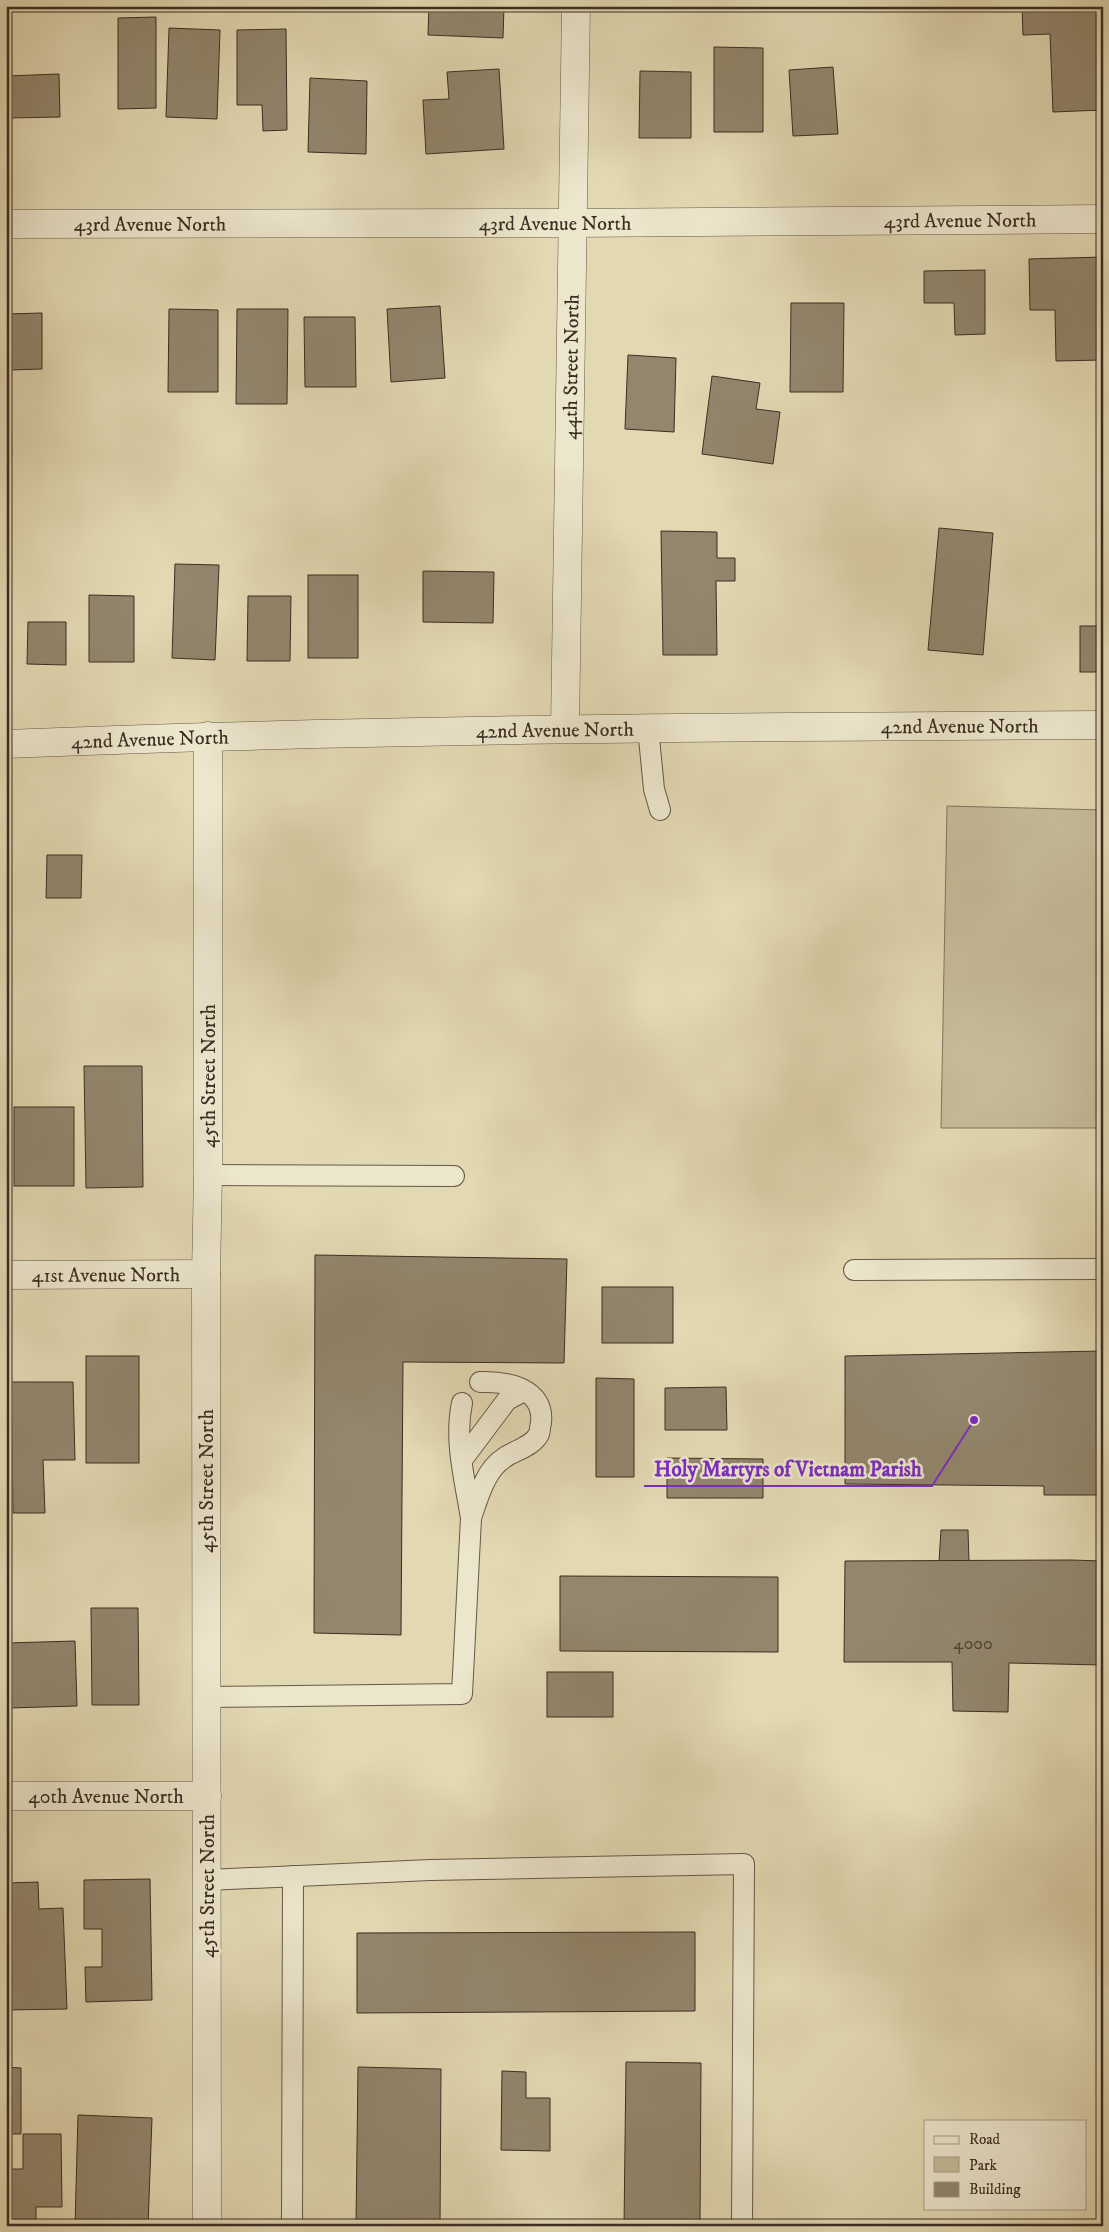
<svg xmlns="http://www.w3.org/2000/svg" width="1109" height="2232" viewBox="0 0 1109 2232" font-family="'IM FELL DW Pica',serif">
	<style>
		.green { fill: #c6bb9a; stroke: #80745e }
		.building { fill: #92866d; stroke: #3b2e23 }
		.lines { fill: none; stroke-linecap: round; stroke-linejoin: round }
		.service-casing { stroke: #655847; stroke-width: 22 }
		.minor-casing { stroke: #655847; stroke-width: 29 }
		.service { stroke: #ece6cd; stroke-width: 20 }
		.minor { stroke: #ece6cd; stroke-width: 28 }
		.labels { text-anchor: middle; stroke-width: 5; stroke-linejoin: round; paint-order: stroke }
		.number-label { font-size: 18px; fill: #514436 }
		.street-label { font-size: 20px; fill: #3b2e23; stroke: #ece6cd }
		.leader { fill: none; stroke: #7b2cbf; stroke-width: 2 }
		.callout-dot { fill: #7b2cbf; stroke: #ece6cd; stroke-width: 2 }
		.callout-label { font-size: 21px; text-anchor: middle; font-weight: bold; fill: #7b2cbf; stroke: #ece6cd; stroke-width: 5; stroke-linejoin: round; paint-order: stroke }
	</style>
	<rect width="100%" height="100%" fill="#e2d8b2"/>
	<filter id="stains"><feTurbulence type="fractalNoise" baseFrequency=".004" numOctaves="4"/><feColorMatrix values="0 0 0 0 .2 0 0 0 0 .09 0 0 0 0 .02 0 0 0 .5 -.17"/></filter>
	<radialGradient id="worn" r=".72"><stop offset=".6" stop-color="#630" stop-opacity="0"/><stop offset="1" stop-color="#630" stop-opacity=".3"/></radialGradient>
	<polygon class="green" points="947,806 1103,810 1103,1128 941,1128"/>
	<g class="building">
		<polygon points="429,6 504,6 503,38 428,35"/>
		<polygon points="1022,6 1103,6 1103,110 1053,112 1050,34 1023,35"/>
		<polygon points="156,17 156,108 118,109 118,18"/>
		<polygon points="169,28 220,30 217,119 166,117"/>
		<polygon points="286,29 287,130 263,131 262,105 237,105 237,30"/>
		<polygon points="714,47 763,48 763,132 714,132"/>
		<polygon points="833,67 838,134 793,136 789,70"/>
		<polygon points="499,69 504,149 426,154 423,100 449,99 447,72"/>
		<polygon points="640,71 691,72 691,138 639,138"/>
		<polygon points="59,74 60,117 6,118 6,76"/>
		<polygon points="310,78 367,81 366,154 308,152"/>
		<polygon points="1103,257 1103,360 1056,361 1055,310 1030,310 1029,259"/>
		<polygon points="985,270 985,334 955,335 954,303 924,303 924,271"/>
		<polygon points="791,303 844,303 843,392 790,392"/>
		<polygon points="440,306 445,378 391,382 387,309"/>
		<polygon points="169,309 218,310 218,392 168,392"/>
		<polygon points="237,309 288,309 287,404 236,404"/>
		<polygon points="42,313 42,369 10,370 12,455 6,455 6,314"/>
		<polygon points="304,317 355,317 356,387 305,387"/>
		<polygon points="628,355 676,358 674,432 625,429"/>
		<polygon points="712,376 760,383 756,409 780,412 773,464 702,454"/>
		<polygon points="939,528 993,533 983,655 928,650"/>
		<polygon points="661,531 717,532 717,558 735,558 735,581 716,581 717,655 663,655"/>
		<polygon points="175,564 219,565 215,660 172,658"/>
		<polygon points="423,571 494,572 493,623 423,622"/>
		<rect x="308" y="575" width="50" height="83"/>
		<polygon points="89,595 134,596 134,662 89,662"/>
		<polygon points="248,596 291,596 290,661 247,661"/>
		<polygon points="28,622 66,622 66,665 27,664"/>
		<rect x="1080" y="626" width="23" height="46"/>
		<polygon points="47,855 82,855 81,898 46,898"/>
		<polygon points="84,1066 142,1066 143,1187 86,1188"/>
		<rect x="14" y="1107" width="60" height="79"/>
		<polygon points="315,1255 567,1259 564,1363 403,1362 401,1635 314,1633"/>
		<rect x="602" y="1287" width="71" height="56"/>
		<polygon points="1103,1351 1103,1495 1044,1495 1044,1486 845,1484 845,1356"/>
		<rect x="86" y="1356" width="53" height="107"/>
		<polygon points="596,1378 634,1379 634,1477 596,1477"/>
		<polygon points="11,1382 73,1382 75,1460 43,1460 45,1513 13,1513"/>
		<polygon points="726,1387 727,1430 665,1430 665,1388"/>
		<polygon points="667,1458 763,1459 763,1498 667,1498"/>
		<polygon points="941,1530 968,1530 969,1562 939,1562"/>
		<polygon points="1071,1560 1103,1561 1103,1665 1009,1663 1008,1712 953,1711 952,1662 844,1662 845,1561"/>
		<polygon points="560,1576 778,1577 778,1652 560,1651"/>
		<polygon points="91,1608 138,1608 139,1705 92,1705"/>
		<polygon points="75,1641 77,1706 9,1708 7,1643"/>
		<rect x="547" y="1672" width="66" height="45"/>
		<polygon points="150,1879 152,2000 86,2002 85,1967 102,1967 102,1929 84,1929 84,1880"/>
		<polygon points="38,1882 39,1909 63,1908 67,2009 6,2010 6,1987 12,1987 11,1929 6,1929 6,1883"/>
		<polygon points="695,1932 695,2011 357,2013 357,1933"/>
		<polygon points="626,2062 701,2063 700,2226 624,2226"/>
		<polygon points="6,2067 21,2068 21,2134 6,2134"/>
		<polygon points="358,2067 441,2069 440,2226 356,2226"/>
		<polygon points="502,2071 526,2072 526,2098 550,2098 550,2151 501,2150"/>
		<polygon points="78,2115 152,2118 148,2226 75,2226"/>
		<polygon points="23,2134 61,2134 62,2207 36,2207 36,2226 6,2226 6,2169 23,2169"/>
	</g>
	<g class="lines">
		<defs>
			<g id="service">
				<polyline points="648,728 654,789 660,810"/>
				<polyline points="208,1175 454,1176"/>
				<polyline points="854,1270 1103,1269"/>
				<path d="M462 1403C454 1441 465 1480 471 1518 478 1498 485 1470 504 1458 515 1450 532 1447 539 1434 540 1431 540 1426 541 1423 545 1388 506 1381 480 1382"/>
				<polyline points="462,1460 507,1400 524,1391"/>
				<polyline points="206,1697 462,1694 471,1518"/>
				<polyline points="207,1880 430,1870 744,1864 742,2226"/>
				<polyline points="292,2226 293,1876"/>
			</g>
			<g id="minor">
				<path id="s1" d="M6 224 574 223 1103 219"/>
				<path id="s2" d="M565 728 576 6"/>
				<path id="s3" d="M6 744C372 729 737 727 1103 725"/>
				<path id="s4" d="M6 1275 206 1274"/>
				<path id="s5" d="M6 1796H207"/>
				<polyline points="207,2226 206,1274 208,1175 208,736"/>
			</g>
		</defs>
		<use href="#service" class="service-casing"/>
		<use href="#minor" class="minor-casing"/>
		<use href="#service" class="service"/>
		<use href="#minor" class="minor"/>
	</g>
	<g class="labels">
		<g class="number-label">
			<text x="973" y="1649">4000</text>
		</g>
		<g class="street-label">
			<text dy="7" stroke="none"><textPath href="#s1" startOffset="954">43rd Avenue North</textPath></text>
			<text dy="7" stroke="none"><textPath href="#s1" startOffset="549">43rd Avenue North</textPath></text>
			<text dy="7" stroke="none"><textPath href="#s1" startOffset="144">43rd Avenue North</textPath></text>
			<text dy="7" stroke="none"><textPath href="#s2" startOffset="361">44th Street North</textPath></text>
			<text dy="7" stroke="none"><textPath href="#s3" startOffset="954">42nd Avenue North</textPath></text>
			<text dy="7" stroke="none"><textPath href="#s3" startOffset="549">42nd Avenue North</textPath></text>
			<text dy="7" stroke="none"><textPath href="#s3" startOffset="144">42nd Avenue North</textPath></text>
			<text transform="translate(208 1076) rotate(-90)" y="7">45th Street North</text>
			<text dy="7" stroke="none"><textPath href="#s4" startOffset="100">41st Avenue North</textPath></text>
			<text transform="translate(206 1481) rotate(-90)" y="7">45th Street North</text>
			<text dy="7" stroke="none"><textPath href="#s5" startOffset="100">40th Avenue North</textPath></text>
			<text transform="translate(207 1886) rotate(-90)" y="7">45th Street North</text>
		</g>
	</g>
	<path class="leader" d="M974 1420L932 1486H644"/>
	<circle class="callout-dot" cx="974" cy="1420" r="5"/>
	<g class="callout-label">
		<text x="788" y="1476">Holy Martyrs of Vietnam Parish</text>
	</g>
	<rect width="1109" height="2232" fill="none" stroke="#e2d8b2" stroke-width="25"/>
	<rect x="8" y="8" width="1094" height="2217" fill="none" stroke="#3b2e23" stroke-width="2.5"/>
	<rect x="12" y="12" width="1084" height="2207" fill="none" stroke="#3b2e23"/>
	<rect x="924" y="2120" width="162" height="90" fill="#ece6cd" stroke="#a59c89"/>
	<rect x="934" y="2136" width="25" height="8" fill="#ece6cd" stroke="#a59c89"/>
	<text x="969" y="2144" font-size="15" fill="#3b2e23">Road</text>
	<rect x="934" y="2157" width="25" height="15" fill="#c6bb9a" stroke="#a59c89"/>
	<text x="969" y="2170" font-size="15" fill="#3b2e23">Park</text>
	<rect x="934" y="2182" width="25" height="15" fill="#92866d" stroke="#a59c89"/>
	<text x="969" y="2194" font-size="15" fill="#3b2e23">Building</text>
	<rect width="100%" height="100%" filter="url(#stains)"/>
	<rect width="100%" height="100%" fill="url(#worn)"/>
</svg>
